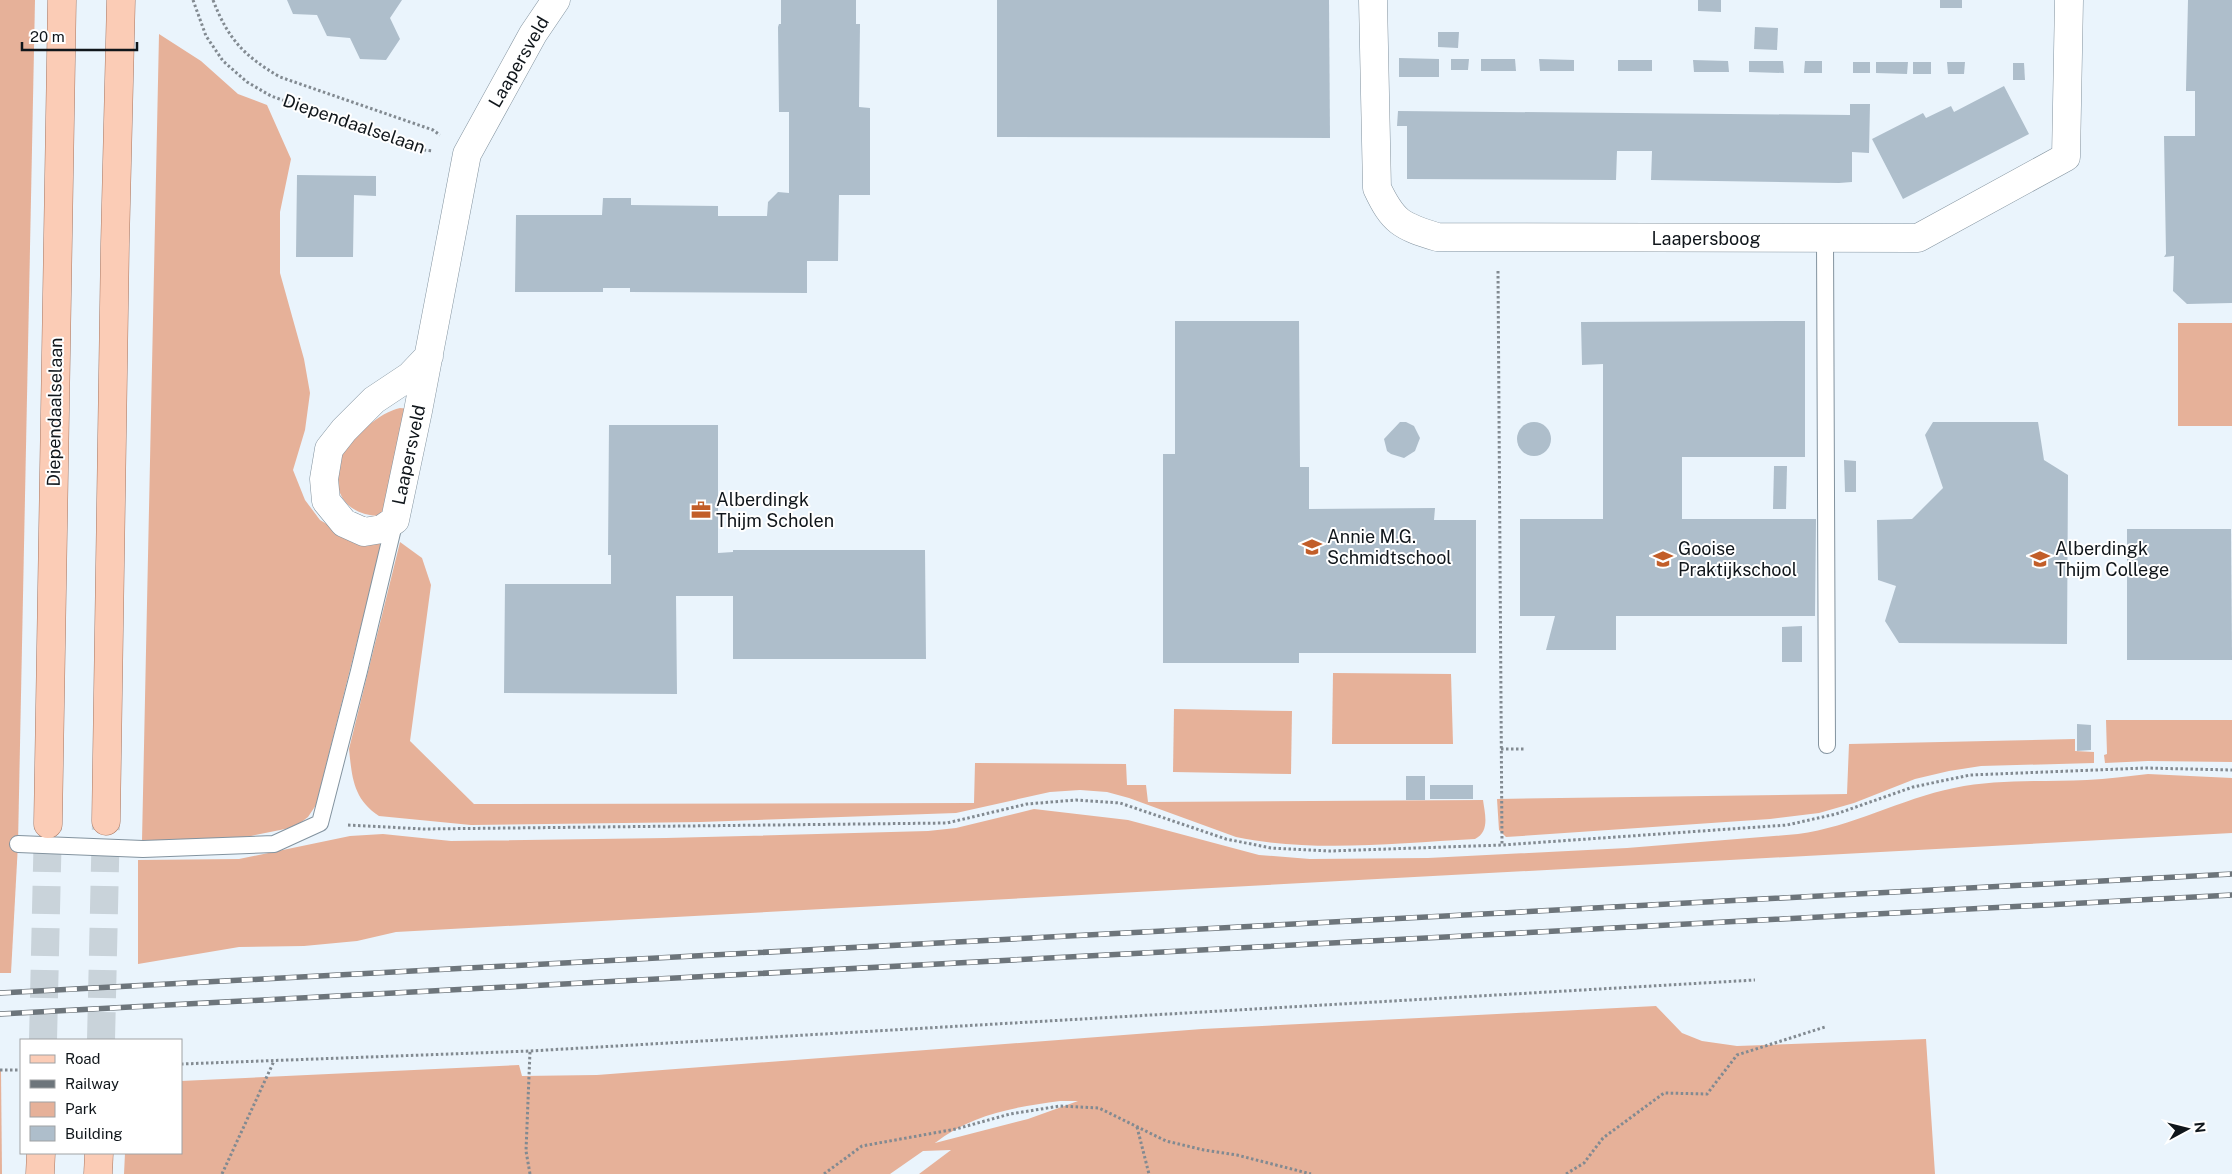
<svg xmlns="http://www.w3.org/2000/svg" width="2232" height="1174" viewBox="0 0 2232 1174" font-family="'Public Sans',sans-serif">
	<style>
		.green { fill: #e6b199; fill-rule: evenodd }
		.building { fill: #aebecb }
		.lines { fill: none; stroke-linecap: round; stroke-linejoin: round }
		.primary-tunnel { stroke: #c9d3da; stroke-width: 28; stroke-dasharray: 28 14; stroke-linecap: butt }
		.lane-casing { stroke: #83939f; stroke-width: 18 }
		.street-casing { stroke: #83939f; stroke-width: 29 }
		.primary-casing { stroke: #a77661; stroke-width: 29 }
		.path { stroke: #828a91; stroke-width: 3; stroke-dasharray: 2.5 2.5; stroke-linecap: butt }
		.lane { stroke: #fff; stroke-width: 16 }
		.street { stroke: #fff; stroke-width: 28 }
		.primary { stroke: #fbccb6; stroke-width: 28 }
		.rail-casing { stroke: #6d757b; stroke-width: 5.5 }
		.rail { stroke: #fff; stroke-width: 4; stroke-dasharray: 11; stroke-linecap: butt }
		.labels { text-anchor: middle; stroke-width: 4; stroke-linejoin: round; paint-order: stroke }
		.street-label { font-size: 18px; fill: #10161b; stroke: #fff }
		.poi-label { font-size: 18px; fill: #10161b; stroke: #fff; text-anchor: start }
	</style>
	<rect width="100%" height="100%" fill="#eaf4fc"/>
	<g class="green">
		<polygon points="0,0 35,0 18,844 11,973 0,973"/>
		<polygon points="159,34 201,61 238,94 267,105 291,159 280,212 280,273 304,359 310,393 305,430 293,470 305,500 320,520 340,532 383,538 316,805 308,817 295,827 241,838 142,841"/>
		<rect x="2178" y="323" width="54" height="103"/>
		<path d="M400 408 411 409 390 508 381 516C351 516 332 497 339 467 340 462 340 456 343 452 354 436 380 412 400 408Z"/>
		<path d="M400 542 422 558 431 585 410 741 474 804 974 803 975 763 1126 764 1127 785H1146L1148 802 1483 800C1485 814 1490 832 1475 839 1397 843 1313 853 1236 837L1129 798 1107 792 1080 790 1050 792 956 813 701 822 471 825 379 816C353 799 352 777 349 749Z"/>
		<polygon points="1333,673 1451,674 1453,744 1332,744"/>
		<polygon points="1174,709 1292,711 1291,774 1173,772"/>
		<polygon points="2106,720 2232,720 2232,762 2148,761 2105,763 2104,755 2107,754"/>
		<polygon points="2075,739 2075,751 2094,752 2094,763 1981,766 1949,771 1915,779 1854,803 1819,813 1770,819 1506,837 1499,830 1497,799 1847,794 1849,744"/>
		<path d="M2148 774 2232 778V833L396 932 357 941 304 946 239 947 138 964V860L239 859 350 836 383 834 451 841 666 838 928 831 956 828 1034 809 1128 820 1259 855 1310 859 1428 858 1627 848 1798 834C1852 827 1900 799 1954 788 1998 779 2043 782 2087 780 2107 779 2128 776 2148 774Z"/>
		<path d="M1656 1006 1682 1033 1702 1041 1737 1046 1926 1039 1935 1174H919L951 1150 923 1151 890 1174H124L125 1153H181V1081L519 1065 522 1076 597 1075 1202 1029ZM1060 1101H1078L1028 1119 935 1143C972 1114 1015 1107 1060 1101Z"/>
		<polygon points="0,1070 1,1070 2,1174 0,1174"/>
	</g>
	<g class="building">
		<polygon points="287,0 402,0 390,18 400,39 386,60 360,59 350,38 327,36 317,15 293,14"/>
		<polygon points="781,0 856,0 856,24 860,24 859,107 870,108 870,195 839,195 838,261 807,261 807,293 630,292 630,288 603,288 603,292 515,292 516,215 602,215 603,198 631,198 631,205 718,206 718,216 767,216 768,202 778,192 789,193 789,112 779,112 778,27 779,24 781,24"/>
		<polygon points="997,0 1329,0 1330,138 997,137"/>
		<polygon points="1698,0 1721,0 1721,12 1698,11"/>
		<rect x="1940" y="0" width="22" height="8"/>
		<polygon points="2188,0 2232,0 2232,303 2187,304 2173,291 2174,256 2164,257 2166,254 2164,136 2195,136 2195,91 2186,91 2186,89"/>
		<polygon points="1755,27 1778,28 1777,50 1754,49"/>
		<polygon points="1438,32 1459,32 1458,48 1438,47"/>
		<polygon points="1399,58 1439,59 1439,77 1399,77"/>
		<polygon points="1451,59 1469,59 1468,70 1451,70"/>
		<polygon points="1481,59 1515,59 1516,71 1481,71"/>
		<polygon points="1539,59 1574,60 1574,71 1540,71"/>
		<rect x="1618" y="60" width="34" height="11"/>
		<polygon points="1693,60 1728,61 1729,72 1694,72"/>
		<polygon points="1749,61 1783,61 1784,73 1749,72"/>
		<polygon points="1805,61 1822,61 1822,73 1804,73"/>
		<rect x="1853" y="62" width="17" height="11"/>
		<polygon points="1876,62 1908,62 1907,74 1876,73"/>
		<rect x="1913" y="62" width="18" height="12"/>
		<polygon points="1947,62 1965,62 1964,74 1948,74"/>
		<polygon points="2013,63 2024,63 2025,80 2013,80"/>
		<polygon points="2004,86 2029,134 1903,199 1872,139 1923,113 1926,118 1951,106 1954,112"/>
		<polygon points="1850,104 1870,104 1869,153 1852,152 1852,182 1839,183 1651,180 1652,151 1617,151 1616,180 1407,179 1407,126 1397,126 1398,111 1850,115"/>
		<polygon points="297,175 376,176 376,196 354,195 353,257 296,257"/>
		<polygon points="1175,321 1299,321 1300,467 1309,467 1309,509 1435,508 1434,520 1476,520 1476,653 1299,653 1299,663 1163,663 1163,454 1175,454"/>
		<polygon points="1805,321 1805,457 1682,457 1682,519 1816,519 1815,616 1616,616 1616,650 1546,650 1555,616 1520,616 1520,519 1603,519 1603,364 1582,365 1581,322"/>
		<circle cx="1534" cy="439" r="17"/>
		<polygon points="1400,422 1406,422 1414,426 1420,438 1415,451 1404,458 1391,454 1387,451 1384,439"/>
		<polygon points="1933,422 2038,422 2044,460 2068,475 2067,644 1899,643 1885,621 1896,586 1878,580 1877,520 1912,519 1943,488 1925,435"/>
		<polygon points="609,425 718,425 718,553 733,552 733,550 925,550 926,659 733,659 733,596 676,596 677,694 504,693 505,584 611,584 611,555 608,555"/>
		<polygon points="1844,460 1856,461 1856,492 1845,492"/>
		<polygon points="1774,466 1787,466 1786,509 1773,509"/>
		<polygon points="2127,529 2231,529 2232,660 2127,660"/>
		<polygon points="1802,626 1802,662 1782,662 1782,627"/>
		<polygon points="2077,724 2091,725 2091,750 2077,751"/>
		<rect x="1406" y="776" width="19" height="24"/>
		<rect x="1430" y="785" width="43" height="14"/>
	</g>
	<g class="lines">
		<g class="primary-tunnel">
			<polyline points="43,1040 48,824"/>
			<polyline points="101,1040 106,821"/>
		</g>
		<defs>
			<g id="lane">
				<polyline points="1825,239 1827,745"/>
				<polyline points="18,844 143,849 274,844 320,823 359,671 395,520"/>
			</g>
			<g id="street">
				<path d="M1373 0 1377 188C1393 222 1401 226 1437 237L1918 238 2066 157 2069 0"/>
				<polyline points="429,356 410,376 374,400 344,430 329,449 324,479 326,501 344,523 364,532 382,529 395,520 418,411 467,154 533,34 556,0"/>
			</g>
			<g id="primary">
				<polyline points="106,821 115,244 121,0"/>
				<polyline points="48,824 62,0"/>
				<polyline points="40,1174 41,1153"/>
				<polyline points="98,1174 99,1153"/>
			</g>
		</defs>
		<use href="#lane" class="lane-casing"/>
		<use href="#street" class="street-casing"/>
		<use href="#primary" class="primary-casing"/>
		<g class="path">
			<polyline points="193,0 206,36 223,61 247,82 271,96 425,150 433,151"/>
			<path d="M213 0C228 39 244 56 280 77L433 130 440 135"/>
			<polyline points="1498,271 1502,845"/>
			<polyline points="1501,749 1524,749"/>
			<polyline points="348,825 424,829 947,823 1027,804 1076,800 1120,803 1226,839 1271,848 1330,851 1502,845 1787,825 1836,814 1913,787 1970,775 2146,768 2232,770"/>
			<polyline points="181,1064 530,1051 1755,980"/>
			<polyline points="0,1070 21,1070"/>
			<polyline points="1137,1127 1149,1174"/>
			<polyline points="222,1174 274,1061"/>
			<polyline points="530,1174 526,1151 530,1051"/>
			<polyline points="824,1174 862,1146 956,1129 1010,1114 1060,1106 1099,1108 1166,1141 1204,1150 1237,1155 1311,1174"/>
			<polyline points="1566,1174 1584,1163 1603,1138 1664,1093 1707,1094 1737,1055 1825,1027"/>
		</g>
		<use href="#lane" class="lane"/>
		<use href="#street" class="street"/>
		<use href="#primary" class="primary"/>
		<defs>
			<g id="rail">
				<polyline points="0,993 2232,874"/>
				<polyline points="0,1014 2232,895"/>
			</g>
		</defs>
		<use href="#rail" class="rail-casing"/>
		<use href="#rail" class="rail"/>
	</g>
	<defs>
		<symbol id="office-bare" viewBox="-9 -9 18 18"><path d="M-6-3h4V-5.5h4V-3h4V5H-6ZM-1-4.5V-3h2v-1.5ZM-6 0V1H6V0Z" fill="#c25e29" stroke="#fff" stroke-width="2.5" paint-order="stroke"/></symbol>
		<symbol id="school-bare" viewBox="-9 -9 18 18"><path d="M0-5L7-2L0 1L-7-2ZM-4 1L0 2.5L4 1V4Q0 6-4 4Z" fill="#c25e29" stroke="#fff" stroke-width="2.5" paint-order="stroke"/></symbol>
	</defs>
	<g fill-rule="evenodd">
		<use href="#office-bare" x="687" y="496" width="28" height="28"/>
		<use href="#school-bare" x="1298" y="533" width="28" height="28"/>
		<use href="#school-bare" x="1649" y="545" width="28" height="28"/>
		<use href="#school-bare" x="2026" y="545" width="28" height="28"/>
	</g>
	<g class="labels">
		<g class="street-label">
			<text transform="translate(519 62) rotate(-60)" y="6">Laapersveld</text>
			<text transform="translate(354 124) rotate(19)" y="6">Diependaalselaan</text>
			<text x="1706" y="245">Laapersboog</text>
			<text transform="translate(55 412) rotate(-89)" y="6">Diependaalselaan</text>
			<text transform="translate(409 455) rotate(-78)" y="6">Laapersveld</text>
		</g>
		<g class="poi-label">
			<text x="716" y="506">Alberdingk<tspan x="716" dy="21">Thijm Scholen</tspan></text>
			<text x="1327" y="543">Annie M.G.<tspan x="1327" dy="21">Schmidtschool</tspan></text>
			<text x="1678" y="555">Gooise<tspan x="1678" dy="21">Praktijkschool</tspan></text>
			<text x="2055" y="555">Alberdingk<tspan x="2055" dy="21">Thijm College</tspan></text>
		</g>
	</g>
	<rect x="20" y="1039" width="162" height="115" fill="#ffffff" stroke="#9fa2a4"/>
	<rect x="30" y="1055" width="25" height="8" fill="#fbccb6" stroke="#9fa2a4"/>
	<text x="65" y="1064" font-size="15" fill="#10161b">Road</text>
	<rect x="30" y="1080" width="25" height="8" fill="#6d757b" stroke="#9fa2a4"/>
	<text x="65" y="1089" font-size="15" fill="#10161b">Railway</text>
	<rect x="30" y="1102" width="25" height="15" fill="#e6b199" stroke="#9fa2a4"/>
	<text x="65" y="1114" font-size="15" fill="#10161b">Park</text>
	<rect x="30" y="1126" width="25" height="15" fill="#aebecb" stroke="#9fa2a4"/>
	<text x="65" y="1139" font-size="15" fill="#10161b">Building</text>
	<g transform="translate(2187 1129) rotate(83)" stroke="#ffffff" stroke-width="4" paint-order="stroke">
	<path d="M0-4L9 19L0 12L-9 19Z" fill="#10161b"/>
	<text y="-8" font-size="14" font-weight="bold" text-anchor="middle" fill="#10161b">N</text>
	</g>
	<path d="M22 42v8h115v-8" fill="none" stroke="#10161b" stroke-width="2.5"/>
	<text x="30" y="42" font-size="15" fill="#10161b" stroke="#ffffff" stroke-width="4" paint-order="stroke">20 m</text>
</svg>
